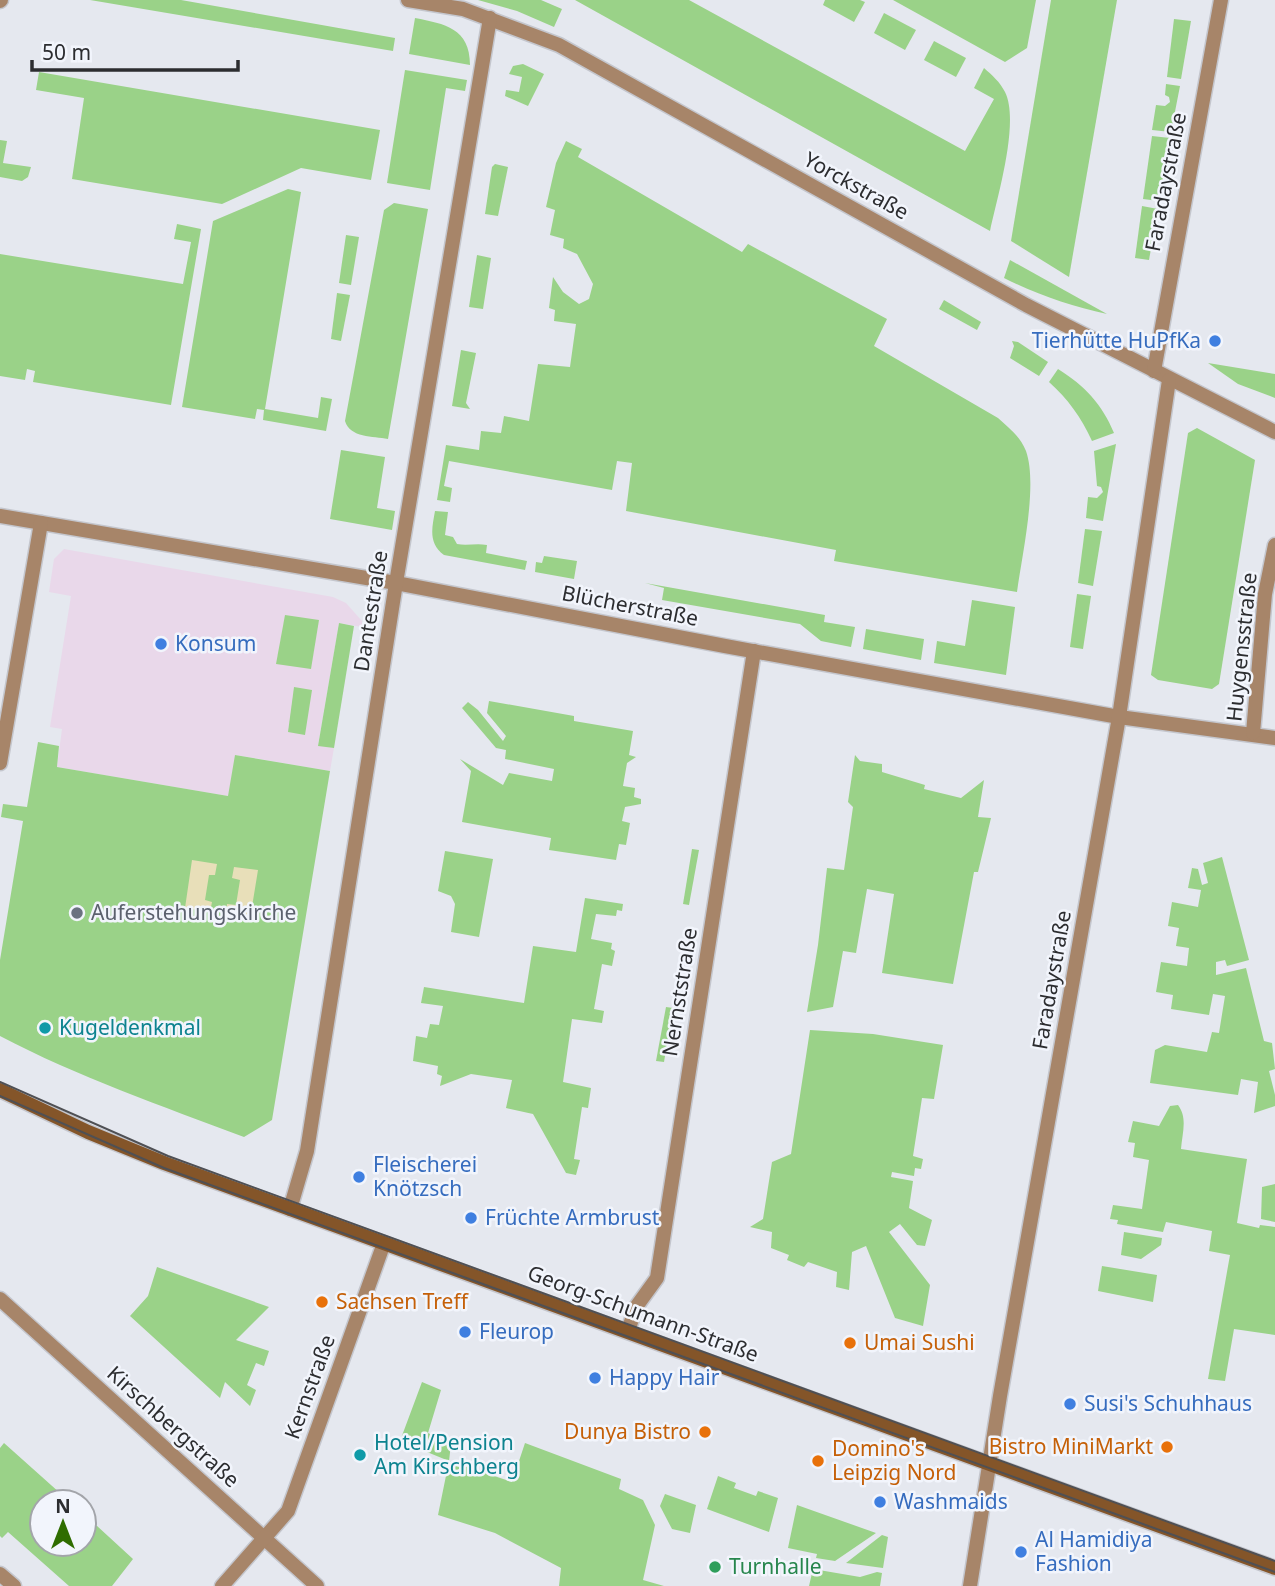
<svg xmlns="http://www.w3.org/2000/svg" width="1275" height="1586" viewBox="0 0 1275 1586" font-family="'Noto Sans',sans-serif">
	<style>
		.commercial { fill: #e9d8ea }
		.green { fill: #9ad288 }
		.sand { fill: #e8dfb9 }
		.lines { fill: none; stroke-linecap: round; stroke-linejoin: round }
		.minor-casing { stroke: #c4c6cd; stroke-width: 17 }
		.secondary-casing { stroke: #c4c6cd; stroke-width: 17 }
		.minor { stroke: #a78569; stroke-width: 14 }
		.secondary { stroke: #845529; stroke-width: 14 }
		.tram { stroke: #4f5054; stroke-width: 2 }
		.shop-dot { fill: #3f7fe0; stroke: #f2f5fc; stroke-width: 2.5 }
		.worship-dot { fill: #6b7280; stroke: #f2f5fc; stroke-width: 2.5 }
		.culture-dot { fill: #0f9aa8; stroke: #f2f5fc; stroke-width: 2.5 }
		.food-dot { fill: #e8710a; stroke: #f2f5fc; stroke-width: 2.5 }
		.leisure-dot { fill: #2e9e5b; stroke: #f2f5fc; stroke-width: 2.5 }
		.labels { text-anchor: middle; stroke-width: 5; stroke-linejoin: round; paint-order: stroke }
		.street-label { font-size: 21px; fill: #2c2d30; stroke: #f2f5fc }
		.shop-label { font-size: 21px; fill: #366cbe; stroke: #f2f5fc; text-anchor: start }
		.worship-label { font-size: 21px; fill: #5b616d; stroke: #f2f5fc; text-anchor: start }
		.culture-label { font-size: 21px; fill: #0d838f; stroke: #f2f5fc; text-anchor: start }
		.food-label { font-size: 21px; fill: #c56008; stroke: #f2f5fc; text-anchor: start }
		.leisure-label { font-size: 21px; fill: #27864d; stroke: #f2f5fc; text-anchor: start }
	</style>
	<rect width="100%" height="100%" fill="#e5e8ef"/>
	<polygon class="commercial" points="64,549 333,597 346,603 362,621 362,627 339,623 318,745 334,748 330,771 236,755 228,796 57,767 62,729 50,727 71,596 49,592 54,559"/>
	<g class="green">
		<polygon points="90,0 181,0 395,38 393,51"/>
		<polygon points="478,0 541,0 562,9 554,27 517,11"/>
		<path d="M575 0H689L965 151 994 99 974 88 984 68C992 75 1000 82 1005 92 1020 122 997 198 990 231Z"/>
		<polygon points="825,0 860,0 865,2 854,22 823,5"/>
		<polygon points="893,0 1036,0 1027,48 1005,62"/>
		<polygon points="1051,0 1117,0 1069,277 1011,241"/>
		<polygon points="884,13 916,30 905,50 874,33"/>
		<path d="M415 18C445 24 470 28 470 65L409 54Z"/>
		<polygon points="1174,19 1191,21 1181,79 1167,77"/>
		<polygon points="934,41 966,58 956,77 924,60"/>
		<polygon points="523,64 544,74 528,106 505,96 506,90 519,92 522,77 509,74 513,66"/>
		<polygon points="405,70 467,80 465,91 446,88 430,190 387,183"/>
		<polygon points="39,72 380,130 371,180 301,168 222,204 72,179 84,98 36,90"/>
		<polygon points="1166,84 1180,86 1171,132 1152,130 1156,105 1165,106 1170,102 1169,97 1165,95"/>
		<polygon points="1152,136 1170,138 1159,201 1143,199"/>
		<polygon points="0,140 7,141 3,163 31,167 28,177 22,181 0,177"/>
		<path d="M566 141 582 149 578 157 742 252 748 244 887 319 874 346 998 418C1009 428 1020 436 1026 451 1038 485 1022 555 1017 592L834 561 836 550 626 511 632 463 617 461 612 490 449 461 444 486 452 488 450 502 437 500 446 445 479 450 481 431 501 433 504 416 529 421 538 364 570 367 576 324 554 321 555 310 549 308 553 277 563 292 579 304 589 299 593 284 577 254 563 248 564 239 550 235 555 210 546 207 556 163Z"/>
		<polygon points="495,164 508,167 498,216 485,214 492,167"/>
		<polygon points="288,189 301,192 265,409 318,418 321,397 332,399 326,431 263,420 264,410 257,409 255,419 182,407 213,221"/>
		<path d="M394 203 428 209 388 439C373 436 350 438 345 421L384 210Z"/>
		<polygon points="1142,206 1158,209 1149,260 1135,258"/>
		<polygon points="177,224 201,229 171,405 33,382 35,371 27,369 25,380 0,376 0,254 183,284 191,242 174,239"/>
		<polygon points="346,235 359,237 351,285 339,283"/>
		<polygon points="477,255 491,258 483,309 469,307"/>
		<path d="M1010 260 1107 314C1071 306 1038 295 1004 278Z"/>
		<polygon points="337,293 350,295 341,341 331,339"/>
		<polygon points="944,300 981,322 977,330 939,309"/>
		<polygon points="1012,341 1018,342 1048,362 1039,376 1010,358 1014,346"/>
		<polygon points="461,350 476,353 466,403 470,409 452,406"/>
		<polygon points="1208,363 1275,374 1275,398 1238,384"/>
		<path d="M1058 369C1085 386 1102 404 1114 433L1092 441C1081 417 1068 399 1049 382Z"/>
		<polygon points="1197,428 1255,460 1219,684 1212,689 1158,680 1151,675 1188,433"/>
		<polygon points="1116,444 1103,521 1086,518 1088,497 1097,498 1103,492 1101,487 1097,486 1094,451"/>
		<polygon points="341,450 385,457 377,508 395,511 392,530 330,519"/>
		<path d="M435 511 448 512 445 535 453 537 457 544C467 546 476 543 487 545L486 553 527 561 525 570 444 555C428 543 432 528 435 511Z"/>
		<polygon points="1085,529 1102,531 1093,586 1078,583"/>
		<polygon points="544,556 577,561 574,579 535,572 536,562 542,563"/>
		<polygon points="645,583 825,615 824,622 855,627 851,647 821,641 800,624 662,600 664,588"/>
		<polygon points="1077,594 1091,596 1083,649 1070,647"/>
		<polygon points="972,600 1015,607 1006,675 934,663 937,641 965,646"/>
		<polygon points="285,615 319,620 311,669 276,664"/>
		<polygon points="339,623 354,626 334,748 318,746"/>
		<polygon points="866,629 924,639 921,660 863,649"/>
		<polygon points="294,687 312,690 305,735 288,732"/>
		<polygon points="489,701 574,716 574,721 633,731 629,755 636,757 627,763 623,786 635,788 634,797 641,799 641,804 625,807 622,821 630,823 626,845 619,844 616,860 549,850 551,838 462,822 471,771 460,759 503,785 509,773 552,781 554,769 505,759 506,750 496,748 462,708 468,702 478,710 503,741 506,736 487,713"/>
		<path d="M38 742 59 746 57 767 228 796 235 755 330 771 272 1120 244 1137C162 1106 78 1077 0 1036V960L23 821 1 817 3 804 27 807Z"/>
		<polygon points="855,755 860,761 882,764 882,772 925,785 924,789 961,798 984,780 978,817 991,818 978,872 974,872 953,984 882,973 894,894 867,889 856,953 843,951 833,1007 807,1012 818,945 827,868 844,870 853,807 848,802"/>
		<polygon points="692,849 699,850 689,905 683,904"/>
		<polygon points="445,851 493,859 479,937 451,932 455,904 451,896 438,891"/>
		<polygon points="1222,857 1249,960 1227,966 1225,960 1216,962 1216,975 1246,968 1264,1041 1272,1043 1275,1069 1269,1071 1275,1095 1275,1106 1254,1113 1258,1082 1241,1079 1238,1095 1150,1083 1155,1050 1165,1045 1207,1052 1212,1032 1219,1033 1225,996 1213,994 1209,1015 1171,1009 1173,995 1156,992 1161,962 1187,966 1189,948 1176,946 1179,928 1168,926 1172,902 1198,907 1201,890 1188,888 1192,868 1198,869 1202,885 1208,883 1203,863"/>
		<polygon points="585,898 623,904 622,911 617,910 616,916 596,914 591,939 612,943 611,949 615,951 612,966 602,964 594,1009 604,1011 602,1023 572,1019 563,1082 591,1088 588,1108 582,1107 574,1159 580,1160 576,1175 566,1173 533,1114 506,1108 512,1080 471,1074 440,1086 442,1076 437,1074 438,1066 413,1061 416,1036 427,1038 430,1024 439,1025 443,1006 421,1003 424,987 524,1003 533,946 576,952"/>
		<polygon points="666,1007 673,1008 664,1062 656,1061"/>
		<polygon points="810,1030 873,1034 943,1045 934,1099 922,1098 913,1156 923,1159 921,1169 915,1168 914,1176 892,1172 891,1177 913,1181 909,1208 932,1220 925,1246 917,1245 900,1224 889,1232 930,1285 923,1326 895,1318 866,1246 852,1252 849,1290 836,1287 837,1272 808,1262 804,1267 787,1260 789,1255 771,1248 772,1232 750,1227 763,1219 772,1162 791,1154"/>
		<path d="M1178 1105C1188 1118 1182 1134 1181 1149L1247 1159 1237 1223 1259 1228 1260 1225 1275 1227V1335L1234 1329 1225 1381 1208 1379 1230 1255 1209 1251 1212 1231 1166 1222 1163 1232 1117 1224 1118 1220 1110 1219 1113 1205 1142 1209 1149 1160 1133 1157 1135 1143 1128 1142 1133 1121 1159 1126 1170 1106Z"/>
		<polygon points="1275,1184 1275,1222 1261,1219 1262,1187"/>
		<polygon points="1124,1232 1162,1238 1161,1245 1141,1259 1121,1255"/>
		<polygon points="1102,1266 1157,1275 1153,1302 1098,1291"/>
		<polygon points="157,1267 269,1307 236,1340 269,1351 264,1366 256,1363 247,1385 256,1390 250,1406 225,1382 220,1398 130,1316 148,1296"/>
		<polygon points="422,1382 441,1390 428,1433 451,1444 449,1461 512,1482 525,1443 621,1479 619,1489 643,1500 655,1525 643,1580 664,1586 559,1586 561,1568 495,1533 438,1515 449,1461 400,1441"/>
		<polygon points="4,1443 70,1502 42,1502 42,1544 84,1544 84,1514 133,1559 112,1586 69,1586 8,1532 2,1538 0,1536 0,1448"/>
		<polygon points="718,1476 736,1483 734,1488 756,1496 758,1491 778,1498 769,1532 707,1509"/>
		<polygon points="665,1494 696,1505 690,1533 672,1529 660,1506"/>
		<polygon points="797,1505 876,1533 835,1561 816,1558 817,1554 788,1548"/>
		<polygon points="882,1535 888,1537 883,1568 846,1563"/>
		<polygon points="813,1569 860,1577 877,1572 882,1573 880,1586 809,1586"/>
	</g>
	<g class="sand">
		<polygon points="192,860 217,864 215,875 209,875 205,900 212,902 210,912 185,908"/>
		<polygon points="234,867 258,870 250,919 226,915 227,904 236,905 240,880 232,878"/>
	</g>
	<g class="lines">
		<defs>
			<g id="minor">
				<polyline points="408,0 463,9 559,45 1026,305 1275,432"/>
				<polyline points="0,1 1,0"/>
				<polyline points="1154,371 1221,0"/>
				<polyline points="0,516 396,583 725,646 1119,717 1275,738"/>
				<polyline points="1253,733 1265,594 1275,545"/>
				<polyline points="0,763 41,523"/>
				<polyline points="290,1209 307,1151 396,583 490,18"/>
				<polyline points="0,1299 317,1586"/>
				<polyline points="628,1331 636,1307 657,1278 754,651"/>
				<polyline points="0,1574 14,1586"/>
				<polyline points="222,1586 288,1511 384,1243"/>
				<polyline points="970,1586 1000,1396 1119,717 1169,380"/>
			</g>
			<polyline id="secondary" points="0,1090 88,1132 164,1163 1275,1568"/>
		</defs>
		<use href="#minor" class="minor-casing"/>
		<use href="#secondary" class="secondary-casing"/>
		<use href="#minor" class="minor"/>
		<use href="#secondary" class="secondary"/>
		<g class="tram">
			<polyline points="0,1082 168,1156 1275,1561"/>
			<polyline points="0,1096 164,1168 1275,1572"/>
		</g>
	</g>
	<g class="shop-dot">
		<circle cx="1215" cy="341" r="7"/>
		<circle cx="161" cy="644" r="7"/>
		<circle cx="359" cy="1177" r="7"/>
		<circle cx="471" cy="1218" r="7"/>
		<circle cx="465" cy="1332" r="7"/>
		<circle cx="595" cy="1378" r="7"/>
		<circle cx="1070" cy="1404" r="7"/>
		<circle cx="880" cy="1502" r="7"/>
		<circle cx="1021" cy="1552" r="7"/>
	</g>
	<circle class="worship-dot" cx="77" cy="913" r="7"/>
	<g class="culture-dot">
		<circle cx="45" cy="1028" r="7"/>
		<circle cx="360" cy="1455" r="7"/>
	</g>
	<g class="food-dot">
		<circle cx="322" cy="1302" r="7"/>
		<circle cx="850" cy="1343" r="7"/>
		<circle cx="705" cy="1432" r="7"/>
		<circle cx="1167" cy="1447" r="7"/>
		<circle cx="818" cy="1461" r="7"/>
	</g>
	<circle class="leisure-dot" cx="715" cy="1567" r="7"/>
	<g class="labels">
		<g class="street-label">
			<text transform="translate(1166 182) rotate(-79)" y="7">Faradaystraße</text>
			<text transform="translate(856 186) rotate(29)" y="7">Yorckstraße</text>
			<text transform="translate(630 606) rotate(11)" y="7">Blücherstraße</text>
			<text transform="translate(371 611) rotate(-81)" y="7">Dantestraße</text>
			<text transform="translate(1242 647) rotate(-84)" y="7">Huygensstraße</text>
			<text transform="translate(1052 980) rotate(-80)" y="7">Faradaystraße</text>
			<text transform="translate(680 992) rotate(-81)" y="7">Nernststraße</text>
			<text transform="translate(643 1314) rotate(20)" y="7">Georg-Schumann-Straße</text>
			<text transform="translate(310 1387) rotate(-70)" y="7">Kernstraße</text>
			<text transform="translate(173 1427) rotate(42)" y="7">Kirschbergstraße</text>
		</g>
		<g class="shop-label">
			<text x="1201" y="348" text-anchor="end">Tierhütte HuPfKa</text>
			<text x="175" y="651">Konsum</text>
			<text x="373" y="1172">Fleischerei<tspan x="373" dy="24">Knötzsch</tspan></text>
			<text x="485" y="1225">Früchte Armbrust</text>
			<text x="479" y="1339">Fleurop</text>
			<text x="609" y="1385">Happy Hair</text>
			<text x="1084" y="1411">Susi's Schuhhaus</text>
			<text x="894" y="1509">Washmaids</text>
			<text x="1035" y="1547">Al Hamidiya<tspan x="1035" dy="24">Fashion</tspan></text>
		</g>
		<g class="worship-label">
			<text x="91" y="920">Auferstehungskirche</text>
		</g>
		<g class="culture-label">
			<text x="59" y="1035">Kugeldenkmal</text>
			<text x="374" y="1450">Hotel/Pension<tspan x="374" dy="24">Am Kirschberg</tspan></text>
		</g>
		<g class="food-label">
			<text x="336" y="1309">Sachsen Treff</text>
			<text x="864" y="1350">Umai Sushi</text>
			<text x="691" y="1439" text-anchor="end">Dunya Bistro</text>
			<text x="1153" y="1454" text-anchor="end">Bistro MiniMarkt</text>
			<text x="832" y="1456">Domino's<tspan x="832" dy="24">Leipzig Nord</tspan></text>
		</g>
		<g class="leisure-label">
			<text x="729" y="1574">Turnhalle</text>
		</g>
	</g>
	<g transform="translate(63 1523)"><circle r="33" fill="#f2f5fc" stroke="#a3a5aa" stroke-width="2"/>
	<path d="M0-5L12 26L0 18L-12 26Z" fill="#2f6d00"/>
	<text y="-10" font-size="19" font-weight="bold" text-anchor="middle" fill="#2c2d30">N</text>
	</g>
	<path d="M32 60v10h206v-10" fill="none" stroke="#2c2d30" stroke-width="3.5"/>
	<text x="42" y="60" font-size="21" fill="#2c2d30" stroke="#f2f5fc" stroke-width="5" paint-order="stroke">50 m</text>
</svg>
